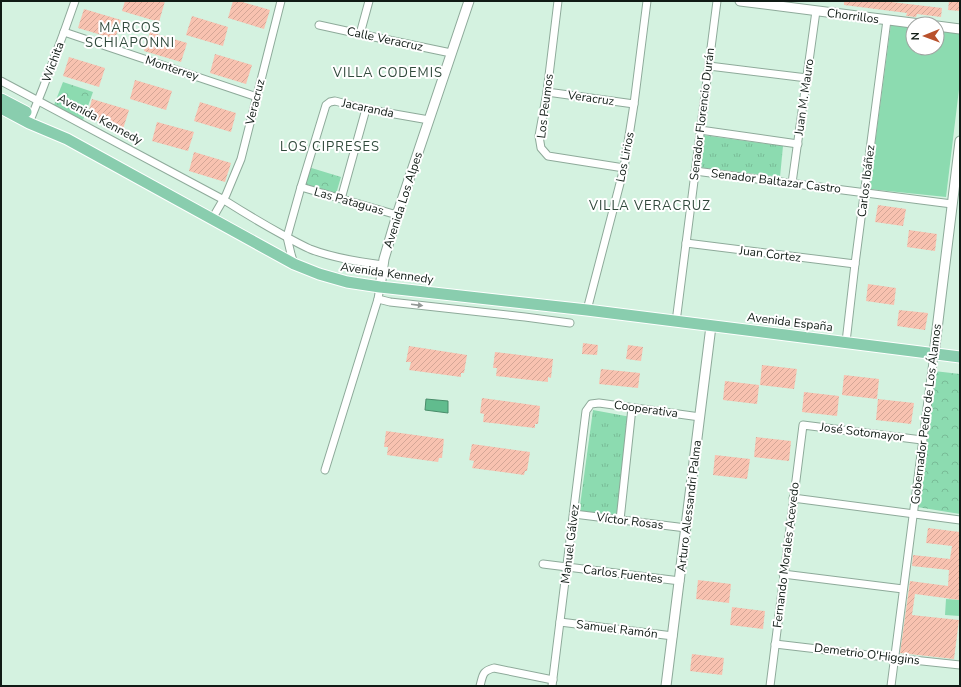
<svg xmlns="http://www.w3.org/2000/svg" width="961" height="687" viewBox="0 0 961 687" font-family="'Nunito Sans',sans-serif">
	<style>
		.grass { fill: url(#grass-tufts) }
		.park { fill: url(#park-crowns) }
		.pitch { fill: #8cdbb0 }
		.water { fill: #61bc8e; stroke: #498c6a }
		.building { fill: url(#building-hatch) }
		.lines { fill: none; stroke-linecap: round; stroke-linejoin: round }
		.minor-casing { stroke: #8eaa9a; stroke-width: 9 }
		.tertiary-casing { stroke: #8eaa9a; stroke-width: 11 }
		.primary-casing { stroke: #fff; stroke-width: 13 }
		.minor { stroke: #fff; stroke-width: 7 }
		.tertiary { stroke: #fff; stroke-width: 9 }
		.primary { stroke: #89cdae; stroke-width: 11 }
		.oneway { fill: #939896 }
		.labels { text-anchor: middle; stroke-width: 4; stroke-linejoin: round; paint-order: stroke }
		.street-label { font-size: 12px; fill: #101b15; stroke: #fff }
		.neighbourhood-label { font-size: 13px; letter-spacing: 1px; fill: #30493b; stroke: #fff }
	</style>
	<defs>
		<pattern id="grass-tufts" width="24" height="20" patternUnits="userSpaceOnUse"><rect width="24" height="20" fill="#8cdbb0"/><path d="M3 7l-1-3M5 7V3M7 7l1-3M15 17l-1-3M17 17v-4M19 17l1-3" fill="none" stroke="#78bb96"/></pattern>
		<pattern id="park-crowns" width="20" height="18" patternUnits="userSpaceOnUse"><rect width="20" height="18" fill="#8cdbb0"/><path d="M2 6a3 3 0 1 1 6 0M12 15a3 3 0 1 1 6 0" fill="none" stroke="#78bb96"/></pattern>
		<pattern id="building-hatch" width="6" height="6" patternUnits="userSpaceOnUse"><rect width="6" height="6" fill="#f8c2b0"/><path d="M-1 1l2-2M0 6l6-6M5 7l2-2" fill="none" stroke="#d4a696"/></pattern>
	</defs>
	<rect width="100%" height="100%" fill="#d4f2e0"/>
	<g class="grass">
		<polygon points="702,135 783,146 780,177 697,167"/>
		<polygon points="593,410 631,417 619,517 579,513"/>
	</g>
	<g class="park">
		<polygon points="63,82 93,92 83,120 54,105"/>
		<polygon points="305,166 341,177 336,194 300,184"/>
		<polygon points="934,371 960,374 960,514 917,507"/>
	</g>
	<g class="pitch">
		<polygon points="891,24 913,27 913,48 937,48 937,30 960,33 960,81 946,197 869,189"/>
		<polygon points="946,599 960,600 960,616 945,615"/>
	</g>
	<polygon class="water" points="426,399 448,401 448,413 425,410"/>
	<g class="building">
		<polygon points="125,1 165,1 159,22 122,11"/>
		<polygon points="233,1 239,1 270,10 264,29 228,18"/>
		<polygon points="844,1 883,1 942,8 941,17 917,14 916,17 906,16 907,13 844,5"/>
		<polygon points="949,1 960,1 960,11 948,10"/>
		<polygon points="84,9 121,20 115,39 78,28"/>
		<polygon points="192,16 228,27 223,46 186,35"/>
		<polygon points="150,32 187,43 181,62 144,51"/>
		<polygon points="215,54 252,65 246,84 210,73"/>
		<polygon points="69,57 105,68 99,87 63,76"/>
		<polygon points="135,80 172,91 166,110 130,99"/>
		<polygon points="92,99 129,110 123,129 87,118"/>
		<polygon points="200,102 236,113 231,132 194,121"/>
		<polygon points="157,122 194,132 188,151 152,141"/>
		<polygon points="194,152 231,163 225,182 189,171"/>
		<polygon points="878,205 906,209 903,226 875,222"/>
		<polygon points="909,230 937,234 935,251 907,247"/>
		<polygon points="868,284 896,288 894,305 866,301"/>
		<polygon points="899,310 928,313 925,330 897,326"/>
		<polygon points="583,343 598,345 597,355 582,354"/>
		<polygon points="628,345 643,347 641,361 626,359"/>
		<polygon points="409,346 467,355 464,373 461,373 461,377 409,370 411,362 406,362"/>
		<polygon points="495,352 553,359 551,378 548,377 548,382 496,376 497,368 493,368"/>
		<polygon points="762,365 797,369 794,389 760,385"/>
		<polygon points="601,369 640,373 638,388 599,384"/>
		<polygon points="844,375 879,379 877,399 842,395"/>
		<polygon points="725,381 759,385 757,404 723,400"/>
		<polygon points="804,392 839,396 837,416 802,412"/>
		<polygon points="482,398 540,406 538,424 535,424 535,428 483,422 484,414 480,413"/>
		<polygon points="878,399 914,403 911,424 876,420"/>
		<polygon points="386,431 444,439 442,458 439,458 438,462 387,455 388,447 384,447"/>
		<polygon points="756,437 791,441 789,461 754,457"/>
		<polygon points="472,444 530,452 527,471 525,471 524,475 472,468 474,461 469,460"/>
		<polygon points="715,455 750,459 747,479 713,475"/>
		<polygon points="928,528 960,532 960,600 915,594 912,615 959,620 954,659 900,653 910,581 948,586 949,570 912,566 913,555 950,559 952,546 926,543"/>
		<polygon points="698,580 731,584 729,603 696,599"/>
		<polygon points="732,607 765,611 763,629 730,625"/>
		<polygon points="692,654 724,658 722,675 690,671"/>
	</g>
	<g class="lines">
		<defs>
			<g id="minor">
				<polyline points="558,1 547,92 539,136 541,148 548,156 624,168"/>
				<polyline points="319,25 360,34 451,53"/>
				<polyline points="64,32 257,97"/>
				<polyline points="360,34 369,1"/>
				<polyline points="709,66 807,78"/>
				<path d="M1 81 224 200C243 212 263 224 283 235 292 240 301 245 310 249 333 258 359 262 383 265"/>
				<polyline points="547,92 634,104"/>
				<polyline points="29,123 43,88 64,32 75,1"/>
				<polyline points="700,130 798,144"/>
				<polyline points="695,171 952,204"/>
				<polyline points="792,183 816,11"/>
				<polyline points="301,187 397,215"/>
				<polyline points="341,199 366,109"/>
				<polyline points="212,219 226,195 241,159 281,1"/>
				<polyline points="686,243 855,264"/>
				<polyline points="294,264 291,254 287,237 301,187 326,105 330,102 335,101 366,109 429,120"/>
				<polyline points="378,299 390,302 525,317 570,323"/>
				<polyline points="587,310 624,168 634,104 647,1"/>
				<polyline points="676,322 717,1"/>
				<polyline points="846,342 855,264 887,20"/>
				<polyline points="325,470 378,299 380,287"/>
				<polyline points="793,498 960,520"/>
				<polyline points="574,514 686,528"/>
				<polyline points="620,520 632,408"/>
				<polyline points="543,564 680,581"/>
				<polyline points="783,574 903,589"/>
				<polyline points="560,622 673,636"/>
				<polyline points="775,644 894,658 960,665"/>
				<path d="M480 686C483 675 482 671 494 668L553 680"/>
				<polyline points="552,686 586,411 591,404 599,403 700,417"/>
				<polyline points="770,686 803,425 922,440"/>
				<polyline points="891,686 934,354"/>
			</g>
			<g id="tertiary">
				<polyline points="740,1 920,24"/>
				<polyline points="937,26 960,29"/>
				<polyline points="380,287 384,259 397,215 469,1"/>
				<polyline points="934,354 960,141"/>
				<polyline points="666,686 711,326"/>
			</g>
			<g id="primary">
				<polyline points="1,99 26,112"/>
				<polyline points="1,108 29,123 67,139 294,264 319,274 347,282 380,287 587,310 960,357"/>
			</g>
		</defs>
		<use href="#minor" class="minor-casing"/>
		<use href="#tertiary" class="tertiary-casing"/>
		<use href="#primary" class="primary-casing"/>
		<use href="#minor" class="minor"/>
		<use href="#tertiary" class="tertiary"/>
		<use href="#primary" class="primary"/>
	</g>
	<defs><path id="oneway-solid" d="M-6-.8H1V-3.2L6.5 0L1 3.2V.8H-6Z"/></defs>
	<use class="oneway" href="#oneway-solid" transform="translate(417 305) rotate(7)"/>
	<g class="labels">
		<g class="street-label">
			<text transform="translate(853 16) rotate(7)" y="4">Chorrillos</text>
			<text transform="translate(385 39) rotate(12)" y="4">Calle Veracruz</text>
			<text transform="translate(53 62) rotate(-70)" y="4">Wichita</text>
			<text transform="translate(172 68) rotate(18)" y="4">Monterrey</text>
			<text transform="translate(804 97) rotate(-82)" y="4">Juan M. Mauro</text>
			<text transform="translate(591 98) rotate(8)" y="4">Veracruz</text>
			<text transform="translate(255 102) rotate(-76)" y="4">Veracruz</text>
			<text transform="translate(545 106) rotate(-83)" y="4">Los Peumos</text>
			<text transform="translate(368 108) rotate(12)" y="4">Jacaranda</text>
			<text transform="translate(702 114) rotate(-83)" y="4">Senador Florencio Durán</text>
			<text transform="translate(100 119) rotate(28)" y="4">Avenida Kennedy</text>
			<text transform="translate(625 157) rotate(-79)" y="4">Los Lirios</text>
			<text transform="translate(776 181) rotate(7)" y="4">Senador Baltazar Castro</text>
			<text transform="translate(866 181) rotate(-83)" y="4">Carlos Ibáñez</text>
			<text transform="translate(403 200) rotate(-72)" y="4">Avenida Los Alpes</text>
			<text transform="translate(349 201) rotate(16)" y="4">Las Pataguas</text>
			<text transform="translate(770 254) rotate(7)" y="4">Juan Cortez</text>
			<text transform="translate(387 273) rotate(8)" y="4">Avenida Kennedy</text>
			<text transform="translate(790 322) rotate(7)" y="4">Avenida España</text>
			<text transform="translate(646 409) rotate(8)" y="4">Cooperativa</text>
			<text transform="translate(926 414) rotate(-83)" y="4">Gobernador Pedro de Los Álamos</text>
			<text transform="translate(862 432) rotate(7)" y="4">José Sotomayor</text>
			<text transform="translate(689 506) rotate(-83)" y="4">Arturo Alessandri Palma</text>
			<text transform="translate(630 521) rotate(7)" y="4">Víctor Rosas</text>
			<text transform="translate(570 544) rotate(-83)" y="4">Manuel Gálvez</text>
			<text transform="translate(786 555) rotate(-83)" y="4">Fernando Morales Acevedo</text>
			<text transform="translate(623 574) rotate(7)" y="4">Carlos Fuentes</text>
			<text transform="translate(617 629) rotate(7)" y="4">Samuel Ramón</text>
			<text transform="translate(867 654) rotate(7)" y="4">Demetrio O'Higgins</text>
		</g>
		<g class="neighbourhood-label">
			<text x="130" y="32">MARCOS<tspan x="130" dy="15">SCHIAPONNI</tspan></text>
			<text x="388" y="77">VILLA CODEMIS</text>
			<text x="330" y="151">LOS CIPRESES</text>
			<text x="650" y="210">VILLA VERACRUZ</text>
		</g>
	</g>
	<rect width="961" height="687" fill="none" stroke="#101b15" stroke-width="4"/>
	<g transform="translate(925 36) rotate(269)"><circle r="19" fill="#ffffff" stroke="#9fa4a1"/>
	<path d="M0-3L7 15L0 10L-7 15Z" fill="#b9512c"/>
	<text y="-6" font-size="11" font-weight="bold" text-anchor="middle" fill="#101b15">N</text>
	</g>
</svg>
